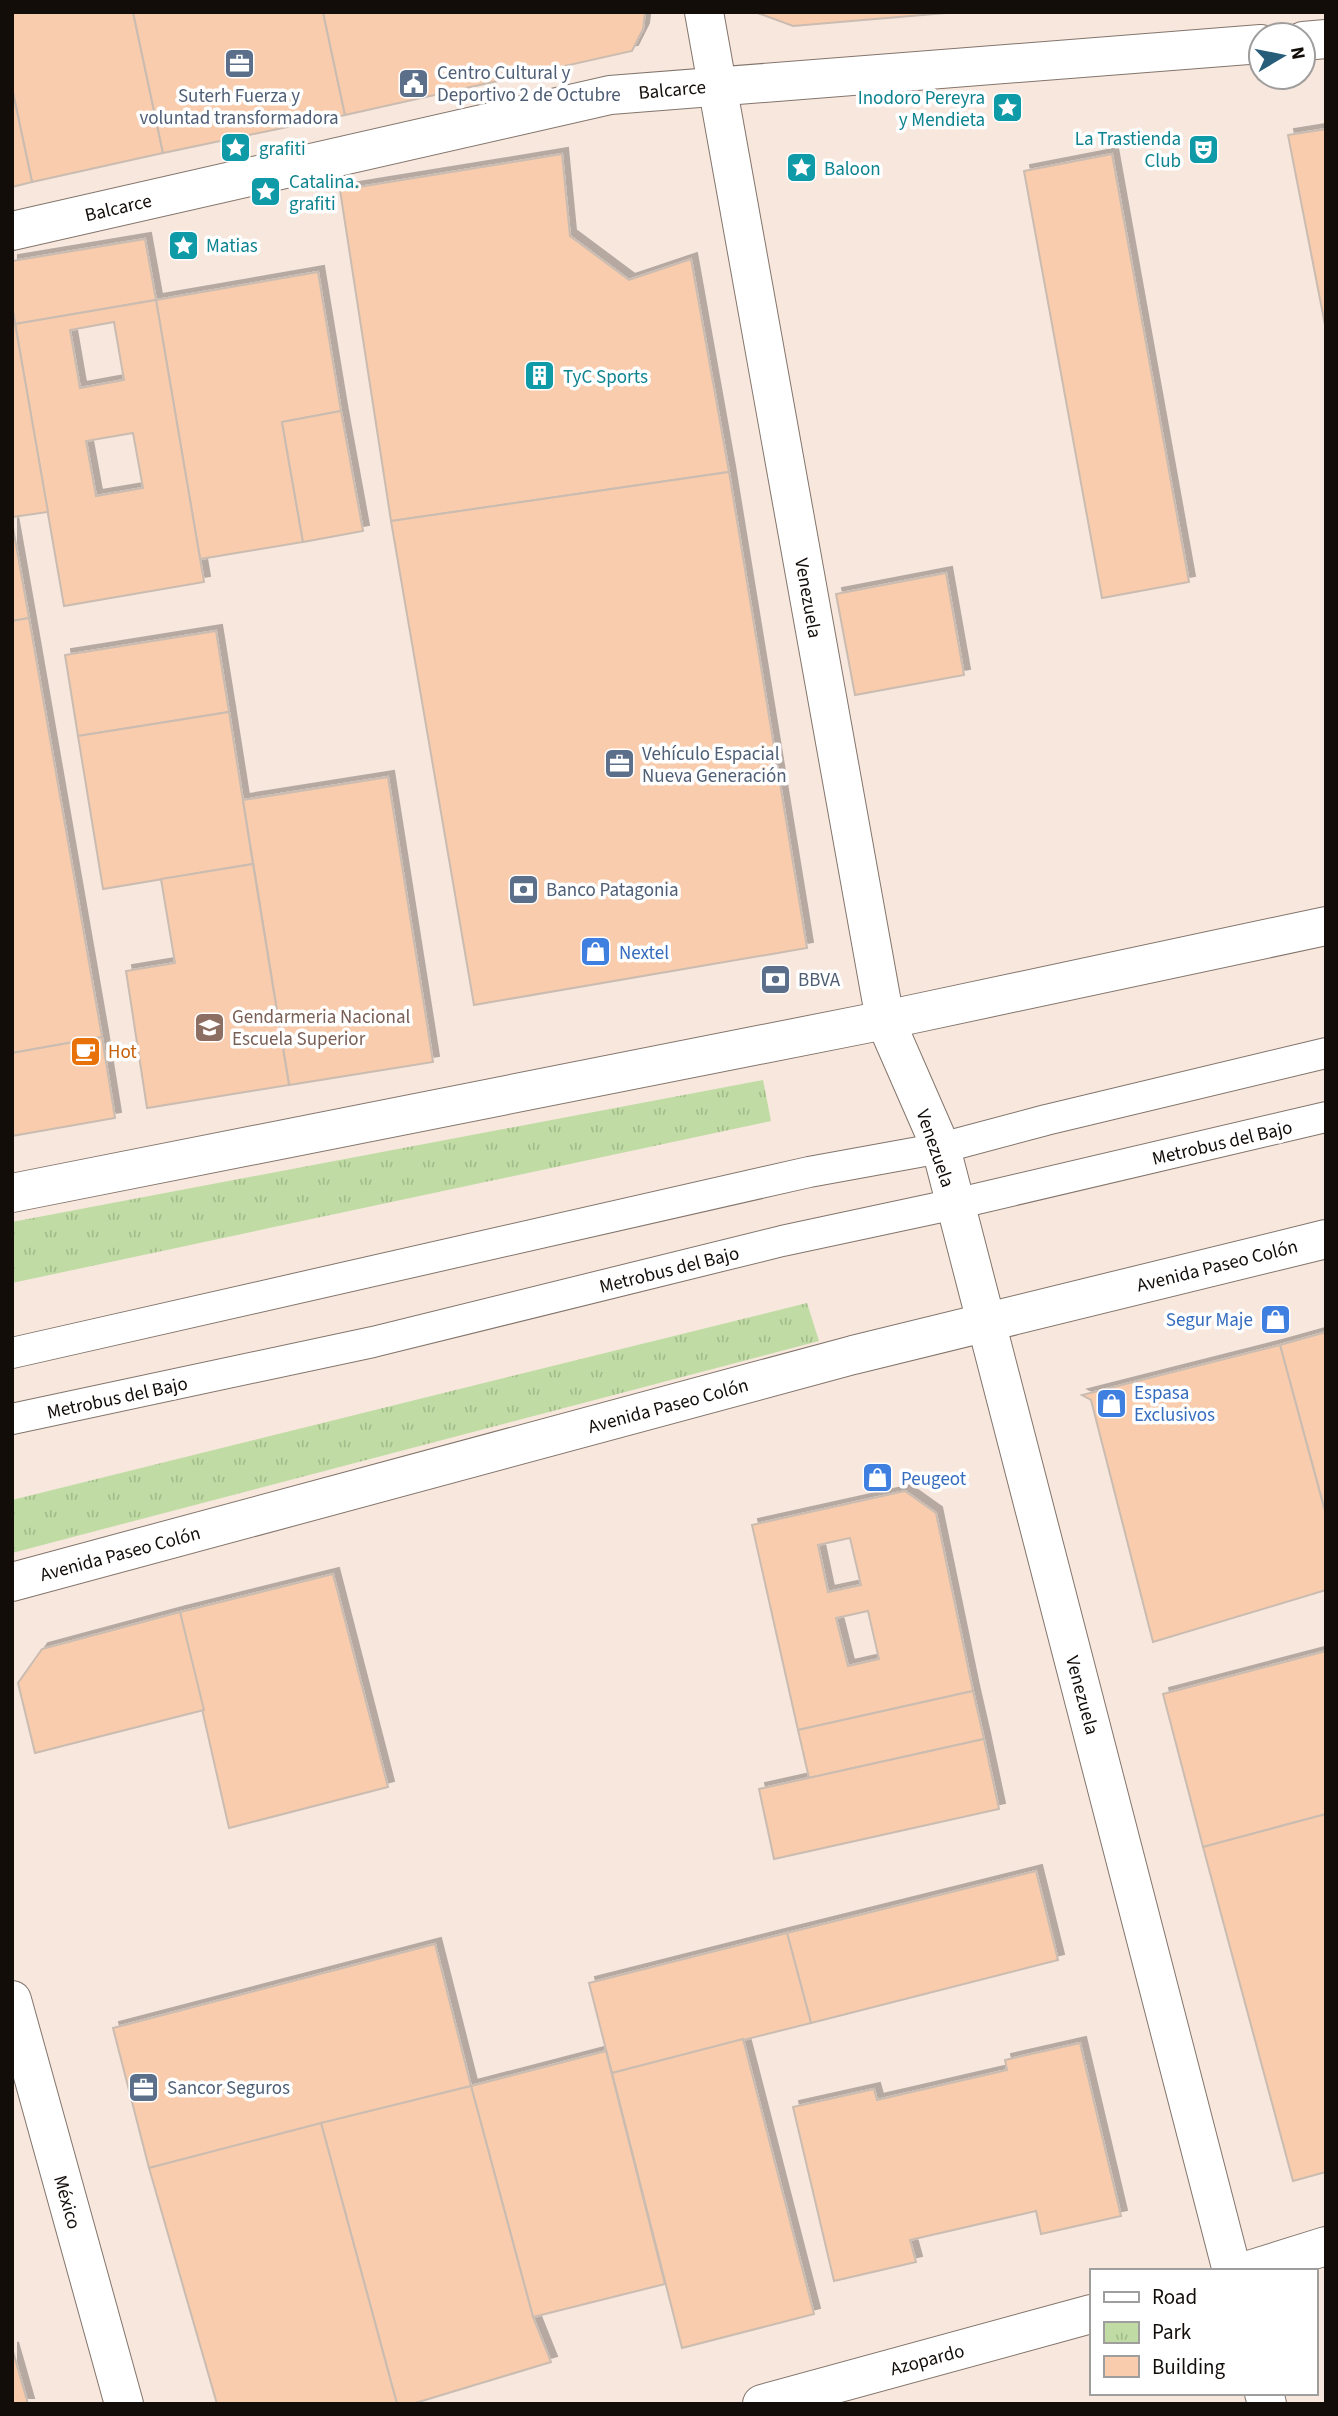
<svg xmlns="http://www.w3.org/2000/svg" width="1338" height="2416" viewBox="0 0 1338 2416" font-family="'Source Sans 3',sans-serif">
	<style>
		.park { fill: url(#park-tufts) }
		.building { fill: #f8ccac; stroke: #cbbcb1; stroke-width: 2; fill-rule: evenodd; filter: url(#shadow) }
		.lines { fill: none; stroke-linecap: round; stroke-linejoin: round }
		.lane-casing { stroke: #83756c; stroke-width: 32 }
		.street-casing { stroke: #83756c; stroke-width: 40 }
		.primary-casing { stroke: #83756c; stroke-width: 40 }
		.lane { stroke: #fff; stroke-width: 30 }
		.street { stroke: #fff; stroke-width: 38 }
		.primary { stroke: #fff; stroke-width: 38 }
		.labels { text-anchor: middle; stroke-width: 7; stroke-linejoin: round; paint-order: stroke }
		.service-label { font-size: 19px; fill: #4e5e75; stroke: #fff; text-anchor: start }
		.street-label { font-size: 19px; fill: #120d09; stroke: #fff }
		.culture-label { font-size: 19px; fill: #0d838f; stroke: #fff; text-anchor: start }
		.shop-label { font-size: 19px; fill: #366cbe; stroke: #fff; text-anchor: start }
		.education-label { font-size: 19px; fill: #785e54; stroke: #fff; text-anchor: start }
		.food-label { font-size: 19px; fill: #c56008; stroke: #fff; text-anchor: start }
	</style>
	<defs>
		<pattern id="park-tufts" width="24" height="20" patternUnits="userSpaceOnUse" patternTransform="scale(1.75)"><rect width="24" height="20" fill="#c0dca4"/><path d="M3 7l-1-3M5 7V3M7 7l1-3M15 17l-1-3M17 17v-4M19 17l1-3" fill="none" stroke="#a4bc8c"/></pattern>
		<filter id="shadow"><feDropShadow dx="6" dy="-6" stdDeviation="0" flood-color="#0004"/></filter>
	</defs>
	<rect width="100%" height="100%" fill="#f7e7dd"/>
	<g class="park">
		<polygon points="763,1080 771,1121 12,1283 12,1222"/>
		<polygon points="807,1303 819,1341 12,1553 12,1500"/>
	</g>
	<g class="building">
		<polygon points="12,12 133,12 163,153 32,182 12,88"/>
		<polygon points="133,12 323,12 345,115 163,153"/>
		<polygon points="323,12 645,12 643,29 632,51 345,115"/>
		<polygon points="755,12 958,12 793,26"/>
		<polygon points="12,88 32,182 12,187"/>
		<polygon points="1326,129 1326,330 1288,135"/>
		<polygon points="562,154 570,236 629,280 691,259 729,472 391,521 340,190"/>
		<polygon points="1112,154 1189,582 1102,598 1024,171"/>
		<polygon points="145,239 156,300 15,324 12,306 12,261"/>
		<polygon points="318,272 341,411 282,422 303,542 200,559 156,300"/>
		<path d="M156 300 204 582 64 606 15 324ZM114 322 124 380 80 388 70 330ZM133 433 143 488 96 496 86 441Z"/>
		<polygon points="12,306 48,512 12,517"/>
		<polygon points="341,411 363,531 303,542 282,422"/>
		<polygon points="729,472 807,948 474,1005 391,521"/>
		<polygon points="12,522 29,618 12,621"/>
		<polygon points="946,573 964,675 855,695 836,594"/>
		<polygon points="29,618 102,1037 12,1053 12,621"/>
		<polygon points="216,631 229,712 78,736 65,655"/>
		<polygon points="229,712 253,864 103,889 78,736"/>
		<polygon points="388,777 433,1062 289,1085 243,800"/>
		<polygon points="253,864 289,1085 147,1108 126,971 175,963 161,879"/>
		<polygon points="102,1037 115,1118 12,1136 12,1053"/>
		<polygon points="1326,1332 1326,1515 1280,1345"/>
		<polygon points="1280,1345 1326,1515 1326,1590 1153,1642 1091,1400 1082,1395"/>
		<path d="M905 1491 936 1513 973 1691 798 1730 752 1525ZM850 1538 861 1585 828 1592 818 1545ZM868 1611 879 1659 848 1666 836 1618Z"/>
		<polygon points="333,1574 388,1787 229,1828 180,1612"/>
		<polygon points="180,1612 204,1710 35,1753 18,1683 42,1649"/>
		<polygon points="1326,1651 1326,1814 1203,1847 1163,1694"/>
		<polygon points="973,1691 984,1739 809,1778 798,1730"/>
		<polygon points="984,1739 999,1809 774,1859 759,1789"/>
		<polygon points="1326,1814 1326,2172 1293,2181 1203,1847"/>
		<polygon points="1036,1871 1058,1960 811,2023 787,1933"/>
		<polygon points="787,1933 811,2023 612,2073 589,1983"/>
		<polygon points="435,1944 471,2086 149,2168 113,2028"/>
		<polygon points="743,2039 814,2314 682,2348 612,2073"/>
		<polygon points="1080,2043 1121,2216 1041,2234 1036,2211 910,2240 916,2262 834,2281 793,2107 874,2089 877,2100 1007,2070 1005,2060"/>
		<polygon points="606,2051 665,2284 533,2317 471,2086"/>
		<polygon points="471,2086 533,2317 551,2362 412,2404 397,2404 321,2123"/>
		<polygon points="321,2123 397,2404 217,2404 149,2168"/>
		<polygon points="12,2348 28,2404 12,2404"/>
	</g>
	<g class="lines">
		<defs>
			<g id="lane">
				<polyline points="12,1353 809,1172 941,1148 1046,1120 1326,1053"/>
				<polyline points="12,1419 373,1342 782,1241 955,1204 1326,1117"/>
			</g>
			<g id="street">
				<polyline points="704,12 885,1020 941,1148 1232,2271"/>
				<polyline points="1303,41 1326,39"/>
				<polyline points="12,231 610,95 1261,44"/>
				<polyline points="12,2000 124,2404"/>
				<polyline points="1246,2271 1326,2246"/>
				<polyline points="1264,2393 1267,2404"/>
				<polyline points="762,2404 1091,2314"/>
			</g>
			<g id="primary">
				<polyline points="12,1193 885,1020 1326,926"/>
				<polyline points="12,1582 853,1355 1326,1239"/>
			</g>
		</defs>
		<use href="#lane" class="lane-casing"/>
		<use href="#street" class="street-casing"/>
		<use href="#primary" class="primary-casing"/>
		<use href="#lane" class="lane"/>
		<use href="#street" class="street"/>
		<use href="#primary" class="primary"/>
	</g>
	<defs>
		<symbol id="office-square" viewBox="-11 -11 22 22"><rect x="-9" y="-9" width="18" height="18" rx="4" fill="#5c6f8a" stroke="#fff"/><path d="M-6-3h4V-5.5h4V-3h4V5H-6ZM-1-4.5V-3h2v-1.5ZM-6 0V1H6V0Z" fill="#fff"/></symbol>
		<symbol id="civic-square" viewBox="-11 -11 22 22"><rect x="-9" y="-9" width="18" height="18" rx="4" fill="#5c6f8a" stroke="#fff"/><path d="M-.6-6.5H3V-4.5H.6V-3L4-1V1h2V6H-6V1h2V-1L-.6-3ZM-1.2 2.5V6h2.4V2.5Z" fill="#fff"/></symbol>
		<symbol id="sight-square" viewBox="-11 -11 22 22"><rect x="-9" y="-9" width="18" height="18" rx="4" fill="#0f9aa8" stroke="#fff"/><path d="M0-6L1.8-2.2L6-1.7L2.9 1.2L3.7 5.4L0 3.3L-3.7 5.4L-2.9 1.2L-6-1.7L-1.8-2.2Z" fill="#fff"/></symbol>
		<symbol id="theatre-square" viewBox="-11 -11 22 22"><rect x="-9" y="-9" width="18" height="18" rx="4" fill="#0f9aa8" stroke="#fff"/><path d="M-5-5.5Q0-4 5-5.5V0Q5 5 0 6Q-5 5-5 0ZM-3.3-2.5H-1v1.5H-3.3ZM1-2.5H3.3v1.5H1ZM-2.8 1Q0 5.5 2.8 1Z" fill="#fff"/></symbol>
		<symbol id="building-square" viewBox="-11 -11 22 22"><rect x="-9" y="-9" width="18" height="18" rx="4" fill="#0f9aa8" stroke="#fff"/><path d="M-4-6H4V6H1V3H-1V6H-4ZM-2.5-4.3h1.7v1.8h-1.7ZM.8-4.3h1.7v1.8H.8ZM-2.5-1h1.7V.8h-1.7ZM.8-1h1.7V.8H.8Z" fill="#fff"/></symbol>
		<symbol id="bank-square" viewBox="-11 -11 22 22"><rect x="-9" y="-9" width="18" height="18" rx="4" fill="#5c6f8a" stroke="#fff"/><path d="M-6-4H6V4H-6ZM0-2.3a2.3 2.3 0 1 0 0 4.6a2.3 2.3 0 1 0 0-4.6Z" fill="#fff"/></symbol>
		<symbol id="shop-square" viewBox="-11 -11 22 22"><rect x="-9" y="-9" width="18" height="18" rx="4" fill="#3f7fe0" stroke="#fff"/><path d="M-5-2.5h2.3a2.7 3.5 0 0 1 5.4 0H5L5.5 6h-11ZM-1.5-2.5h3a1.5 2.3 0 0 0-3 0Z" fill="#fff"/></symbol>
		<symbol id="university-square" viewBox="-11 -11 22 22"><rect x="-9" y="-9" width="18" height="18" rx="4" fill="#8d6e63" stroke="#fff"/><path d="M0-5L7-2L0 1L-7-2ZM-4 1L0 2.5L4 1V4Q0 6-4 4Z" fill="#fff"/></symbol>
		<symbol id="cafe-square" viewBox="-11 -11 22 22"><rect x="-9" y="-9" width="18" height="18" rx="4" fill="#e8710a" stroke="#fff"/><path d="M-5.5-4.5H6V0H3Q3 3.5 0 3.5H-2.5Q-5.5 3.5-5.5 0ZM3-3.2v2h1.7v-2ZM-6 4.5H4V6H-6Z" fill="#fff"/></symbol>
	</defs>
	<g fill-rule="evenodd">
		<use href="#office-square" x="222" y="46" width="35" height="35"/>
		<use href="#civic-square" x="396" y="66" width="35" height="35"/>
		<use href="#sight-square" x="990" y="90" width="35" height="35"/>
		<use href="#sight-square" x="218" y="130" width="35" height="35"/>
		<use href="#theatre-square" x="1186" y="132" width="35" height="35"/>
		<use href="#sight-square" x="784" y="150" width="35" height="35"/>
		<use href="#sight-square" x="248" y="174" width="35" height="35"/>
		<use href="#sight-square" x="166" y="228" width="35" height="35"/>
		<use href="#building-square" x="522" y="358" width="35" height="35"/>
		<use href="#office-square" x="602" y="746" width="35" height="35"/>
		<use href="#bank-square" x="506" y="872" width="35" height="35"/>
		<use href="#shop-square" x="578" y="934" width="35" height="35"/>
		<use href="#bank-square" x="758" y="962" width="35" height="35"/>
		<use href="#university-square" x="192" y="1010" width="35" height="35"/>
		<use href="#cafe-square" x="68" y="1034" width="35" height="35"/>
		<use href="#shop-square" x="1258" y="1302" width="35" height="35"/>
		<use href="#shop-square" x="1094" y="1386" width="35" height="35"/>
		<use href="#shop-square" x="860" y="1460" width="35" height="35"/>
		<use href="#office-square" x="126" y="2070" width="35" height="35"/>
	</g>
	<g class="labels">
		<g class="service-label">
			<text x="437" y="79">Centro Cultural y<tspan x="437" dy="22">Deportivo 2 de Octubre</tspan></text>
			<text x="239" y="102" text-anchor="middle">Suterh Fuerza y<tspan x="239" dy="22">voluntad transformadora</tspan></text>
			<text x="642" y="760">Vehículo Espacial<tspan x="642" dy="22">Nueva Generación</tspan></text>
			<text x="546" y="896">Banco Patagonia</text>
			<text x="798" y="986">BBVA</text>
			<text x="167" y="2094">Sancor Seguros</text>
		</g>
		<g class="street-label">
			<text transform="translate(672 89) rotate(-5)" y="7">Balcarce</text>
			<text transform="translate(118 207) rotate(-13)" y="7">Balcarce</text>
			<text transform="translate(809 598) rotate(80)" y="7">Venezuela</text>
			<text transform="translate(1222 1142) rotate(-13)" y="7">Metrobus del Bajo</text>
			<text transform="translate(936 1148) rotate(71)" y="7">Venezuela</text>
			<text transform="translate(1217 1265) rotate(-14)" y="7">Avenida Paseo Colón</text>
			<text transform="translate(669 1269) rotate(-14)" y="7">Metrobus del Bajo</text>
			<text transform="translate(117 1397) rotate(-12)" y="7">Metrobus del Bajo</text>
			<text transform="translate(668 1405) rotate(-15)" y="7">Avenida Paseo Colón</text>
			<text transform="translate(120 1553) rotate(-15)" y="7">Avenida Paseo Colón</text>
			<text transform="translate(1083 1695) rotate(75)" y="7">Venezuela</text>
			<text transform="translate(68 2202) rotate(74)" y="7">México</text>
			<text transform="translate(927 2359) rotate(-15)" y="7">Azopardo</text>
		</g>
		<g class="culture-label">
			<text x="985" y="104" text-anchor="end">Inodoro Pereyra<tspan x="985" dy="22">y Mendieta</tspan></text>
			<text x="1181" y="145" text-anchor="end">La Trastienda<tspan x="1181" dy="22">Club</tspan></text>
			<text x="259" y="155">grafiti</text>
			<text x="824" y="175">Baloon</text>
			<text x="289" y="188">Catalina.<tspan x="289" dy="22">grafiti</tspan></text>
			<text x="206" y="252">Matias</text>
			<text x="563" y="383">TyC Sports</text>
		</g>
		<g class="shop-label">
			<text x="619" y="959">Nextel</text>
			<text x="1253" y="1326" text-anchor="end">Segur Maje</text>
			<text x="1134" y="1399">Espasa<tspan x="1134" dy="22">Exclusivos</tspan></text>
			<text x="901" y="1485">Peugeot</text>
		</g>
		<g class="education-label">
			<text x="232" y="1023">Gendarmeria Nacional<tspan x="232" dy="22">Escuela Superior</tspan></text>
		</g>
		<g class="food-label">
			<text x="108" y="1058">Hot</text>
		</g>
	</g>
	<rect width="1338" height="2416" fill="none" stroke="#120d09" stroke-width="28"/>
	<rect x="1090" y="2269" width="228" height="126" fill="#ffffff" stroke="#a09e9d" stroke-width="2"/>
	<rect x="1104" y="2292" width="35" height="10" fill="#ffffff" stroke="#a09e9d" stroke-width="2"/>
	<text x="1152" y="2304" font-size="21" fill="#120d09">Road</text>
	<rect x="1104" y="2322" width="35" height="21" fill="url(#park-tufts)" stroke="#a09e9d" stroke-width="2"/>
	<text x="1152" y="2339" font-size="21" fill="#120d09">Park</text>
	<rect x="1104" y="2356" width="35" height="21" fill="#f8ccac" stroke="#a09e9d" stroke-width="2"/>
	<text x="1152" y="2374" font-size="21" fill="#120d09">Building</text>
	<g transform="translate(1282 56) rotate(80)"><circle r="33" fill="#ffffff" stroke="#a09e9d" stroke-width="2"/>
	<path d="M0-5L12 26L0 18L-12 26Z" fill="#285d79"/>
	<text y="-10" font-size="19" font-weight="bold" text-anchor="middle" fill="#120d09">N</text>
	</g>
</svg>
